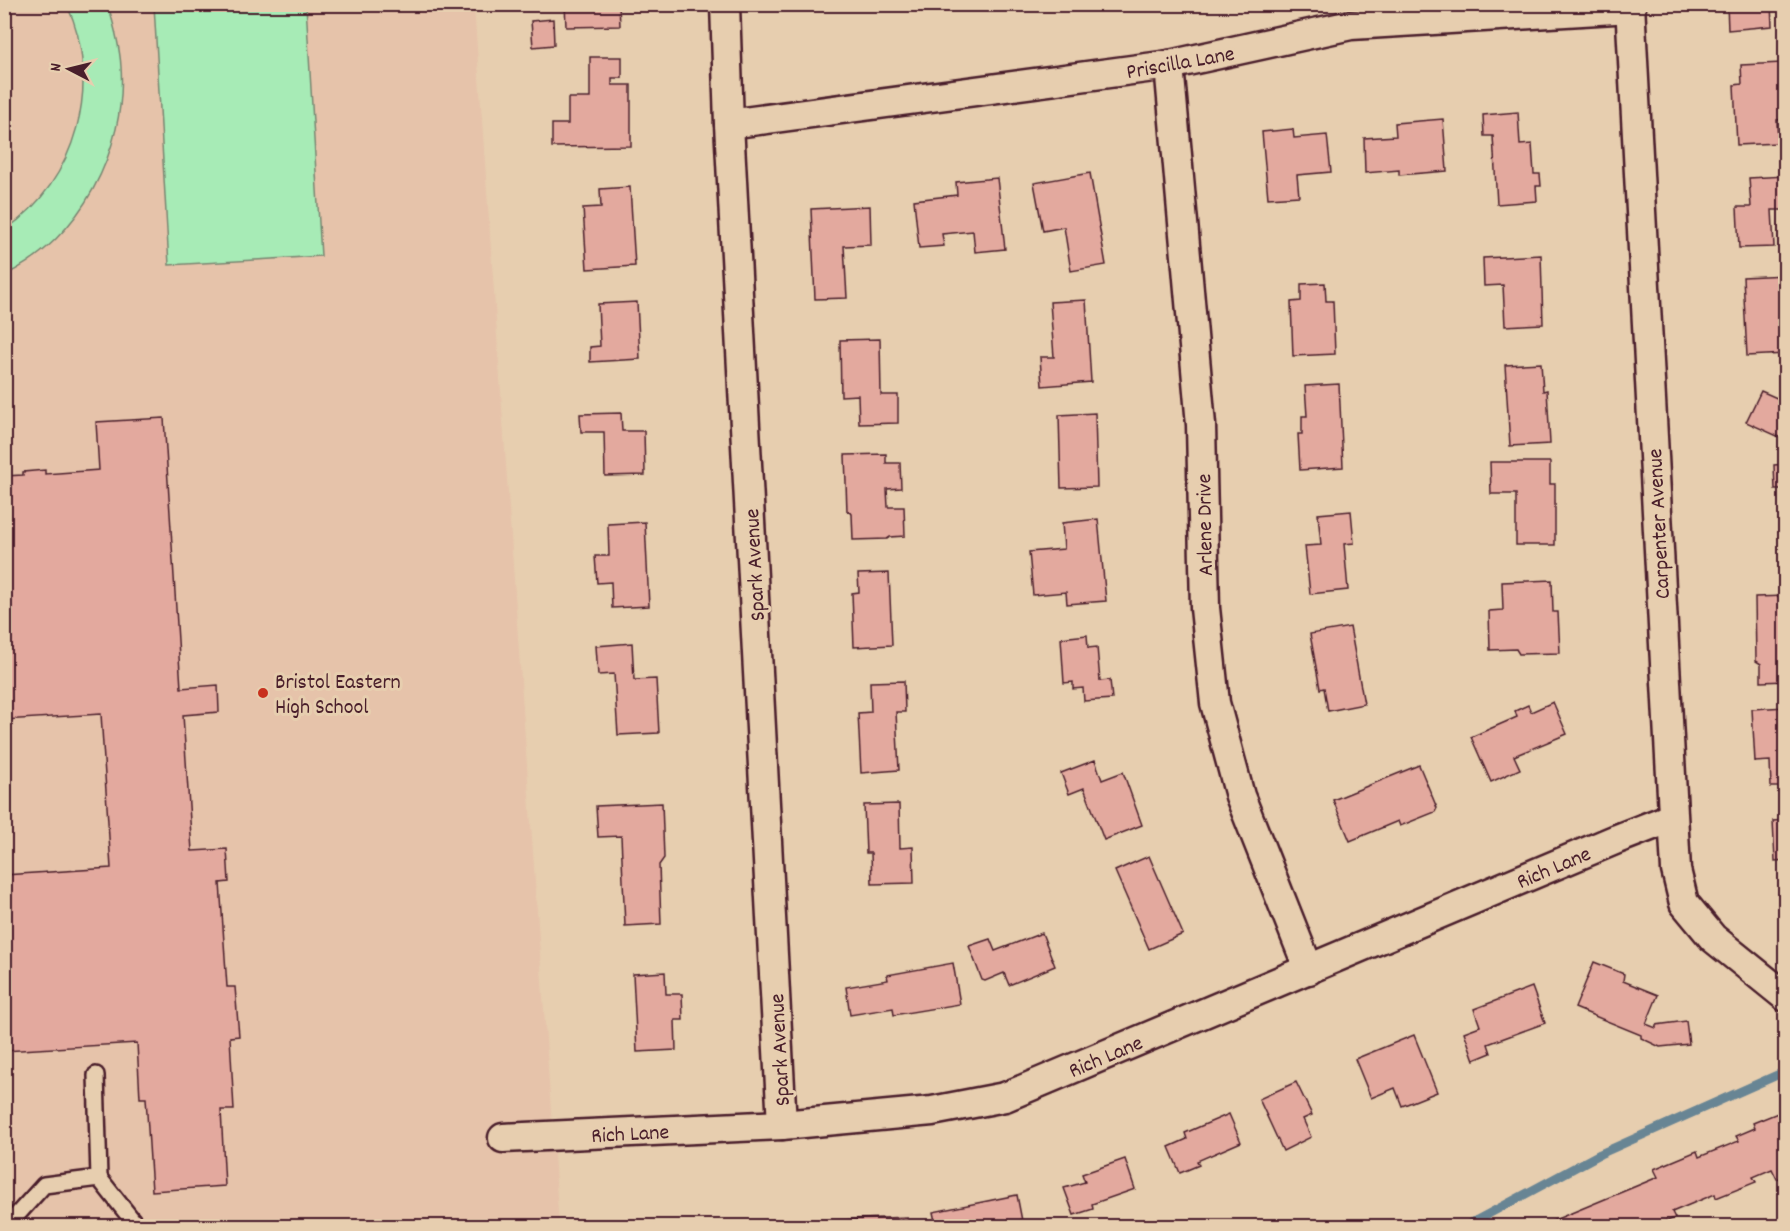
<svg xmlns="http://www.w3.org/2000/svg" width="1790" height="1231" viewBox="0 0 1790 1231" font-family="Dekko,sans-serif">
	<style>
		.built { fill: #e6c3aa }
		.green { fill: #a7ebb6; stroke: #788570; stroke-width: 1.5 }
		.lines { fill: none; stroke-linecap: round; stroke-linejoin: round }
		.stream { stroke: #688594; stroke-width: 9 }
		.building { fill: #e3a99e; stroke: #4a1f2b; stroke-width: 1.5 }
		.lane-casing { stroke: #4a1f2b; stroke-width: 20 }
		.street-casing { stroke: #4a1f2b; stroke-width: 33 }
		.lane { stroke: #e7ceaf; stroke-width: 15 }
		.street { stroke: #e7ceaf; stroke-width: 28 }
		.poi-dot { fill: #c8321e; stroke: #e7ceaf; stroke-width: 2 }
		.labels { text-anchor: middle; stroke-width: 6; stroke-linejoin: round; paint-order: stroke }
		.street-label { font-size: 22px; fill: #4a1f2b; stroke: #e7ceaf }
		.poi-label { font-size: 22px; fill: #4a1f2b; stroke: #e7ceaf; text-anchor: start }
	</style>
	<rect width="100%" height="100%" fill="#e7ceaf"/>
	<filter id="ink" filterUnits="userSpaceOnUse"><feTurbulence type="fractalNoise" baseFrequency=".0167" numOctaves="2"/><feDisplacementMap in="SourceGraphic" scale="12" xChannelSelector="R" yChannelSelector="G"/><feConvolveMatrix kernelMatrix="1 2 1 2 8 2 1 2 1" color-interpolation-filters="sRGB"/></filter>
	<g filter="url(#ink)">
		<polygon class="built" points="5,5 474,5 559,1226 5,1226"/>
		<g class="green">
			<path d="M67 5H108C114 25 120 46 121 67 127 149 80 240 5 275V230C77 182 103 82 67 5Z"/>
			<polygon points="154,5 306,5 321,256 169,265"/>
		</g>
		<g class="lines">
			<polyline class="stream" points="1466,1226 1600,1154 1786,1071"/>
		</g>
		<g class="building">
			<polygon points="565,4 619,4 620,26 566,27"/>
			<polygon points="1727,4 1771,4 1772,26 1728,30"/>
			<polygon points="553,19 554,45 533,47 531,21"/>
			<polygon points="590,57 622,57 622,78 612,78 612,85 631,85 631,146 552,147 552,124 568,124 568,98 590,98"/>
			<polygon points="1782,63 1785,119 1777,120 1778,143 1737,145 1734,85 1742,84 1741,65"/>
			<polygon points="1518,112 1520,145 1532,144 1534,174 1540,174 1541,186 1536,186 1537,201 1497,204 1493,136 1484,136 1483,115"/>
			<polygon points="1443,119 1447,171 1399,175 1399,170 1365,173 1364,138 1396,136 1395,123"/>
			<polygon points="1293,129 1294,138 1327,135 1331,172 1297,175 1299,196 1268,198 1262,132"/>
			<polygon points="1090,173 1106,265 1071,271 1064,227 1043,231 1034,183"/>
			<polygon points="1786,176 1786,210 1772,210 1774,247 1739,248 1737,207 1751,207 1749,178"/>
			<polygon points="997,178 1005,249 975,252 973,231 942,234 944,246 919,248 914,200 957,195 956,182"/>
			<polygon points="630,187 635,266 587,269 583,208 601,207 600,189"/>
			<polygon points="870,206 871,245 844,246 847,298 815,299 811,209"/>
			<polygon points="1541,255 1543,324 1505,326 1503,285 1484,286 1483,258"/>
			<polygon points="1786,275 1786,354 1747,356 1743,277"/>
			<polygon points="1325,283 1326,301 1333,301 1335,354 1293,356 1291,302 1301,301 1301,284"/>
			<polygon points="1086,300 1091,382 1042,386 1040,357 1054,357 1050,302"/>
			<polygon points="637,302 640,359 590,362 590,347 600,346 598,304"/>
			<polygon points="880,339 881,395 898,395 898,423 859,424 858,395 841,396 840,340"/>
			<polygon points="1541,363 1543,391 1547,390 1550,444 1510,446 1505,365"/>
			<polygon points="1339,384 1343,467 1300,470 1298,434 1302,434 1302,416 1307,416 1305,386"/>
			<polygon points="1761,391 1786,402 1786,457 1784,439 1746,422"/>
			<polygon points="621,413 622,431 644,431 645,475 605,476 604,432 581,432 580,414"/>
			<polygon points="1095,413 1097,487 1061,488 1059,415"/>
			<polygon points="164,418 181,688 218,685 219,712 183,715 192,851 227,849 229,882 220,883 227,987 235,987 239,1036 230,1037 234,1110 221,1110 225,1186 152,1191 146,1098 140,1098 137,1043 4,1051 4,875 111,868 101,714 4,720 4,476 23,475 23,472 45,470 45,474 99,470 96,422"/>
			<polygon points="886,454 886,463 900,463 901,488 887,489 888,507 904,507 905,536 890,537 887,539 853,540 852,514 847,511 845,455"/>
			<polygon points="1490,462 1550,462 1550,484 1555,484 1555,545 1516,545 1516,494 1491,494"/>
			<polygon points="1786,464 1786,489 1775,489 1774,465"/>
			<polygon points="1351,511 1354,543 1344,544 1348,590 1310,594 1305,546 1321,545 1318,514"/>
			<polygon points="1098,519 1106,601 1067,604 1066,592 1033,595 1029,552 1064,549 1062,523"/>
			<polygon points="645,522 649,606 612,608 611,582 597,583 595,556 609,556 608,524"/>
			<polygon points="889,573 892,645 854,647 852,593 859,592 858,574"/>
			<polygon points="1552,580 1553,612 1558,612 1560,653 1519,654 1516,649 1490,650 1489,611 1503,610 1502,582"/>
			<polygon points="1786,596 1786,681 1761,682 1761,664 1756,661 1755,597"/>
			<polygon points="1350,627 1364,704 1328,711 1324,688 1320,689 1310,634"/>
			<polygon points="1087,635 1088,648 1097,647 1100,681 1110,680 1112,699 1084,701 1083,688 1073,689 1073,682 1064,683 1061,638"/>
			<polygon points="632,643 634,680 656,679 659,733 618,735 614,674 598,675 596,646"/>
			<polygon points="904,681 905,712 896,712 899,770 861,773 858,713 871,712 870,682"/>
			<polygon points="1553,702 1567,734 1514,756 1520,769 1491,782 1471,737 1517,717 1515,711 1528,705 1531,712"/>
			<polygon points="1786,707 1786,787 1771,787 1770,761 1755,762 1752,709"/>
			<polygon points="1095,760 1102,780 1123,772 1142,825 1104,840 1084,788 1069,794 1061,773"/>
			<polygon points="1419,765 1437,808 1435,812 1400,826 1398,821 1350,841 1333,800"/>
			<polygon points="662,803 664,858 659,865 661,924 625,926 621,836 598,837 596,806"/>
			<polygon points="899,804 900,848 913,847 914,883 872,884 871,853 866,853 864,805"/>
			<polygon points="1786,820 1786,860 1775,861 1773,821"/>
			<polygon points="1149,856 1183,934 1149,949 1115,871"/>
			<polygon points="1042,933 1055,966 1009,985 1004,973 985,981 982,980 969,946 990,939 995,951"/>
			<polygon points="1594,962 1624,974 1623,981 1658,995 1646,1024 1656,1028 1656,1025 1686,1021 1689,1044 1660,1047 1641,1038 1641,1035 1575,1008"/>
			<polygon points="953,963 960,1004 894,1015 893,1008 850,1015 846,987 888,980 887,975"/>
			<polygon points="665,972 666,994 682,994 683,1020 675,1020 676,1050 637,1052 633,974"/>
			<polygon points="1532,987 1545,1023 1488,1044 1491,1053 1474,1060 1464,1032 1480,1026 1474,1009"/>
			<polygon points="1414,1035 1437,1092 1402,1106 1395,1088 1371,1098 1355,1059"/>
			<polygon points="1296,1082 1312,1115 1303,1119 1311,1137 1283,1151 1259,1099"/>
			<polygon points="1785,1110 1786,1175 1777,1179 1772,1169 1753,1177 1756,1182 1716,1198 1715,1194 1672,1212 1675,1218 1653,1226 1540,1226 1658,1177 1654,1169 1697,1151 1699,1157 1739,1141 1736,1136 1755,1128 1753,1123"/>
			<polygon points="1229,1114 1241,1142 1197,1161 1199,1165 1180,1173 1169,1147 1187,1139 1185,1133"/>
			<polygon points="1125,1159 1135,1189 1092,1204 1093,1209 1074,1215 1064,1188 1085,1182 1082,1174"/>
			<polygon points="1017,1195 1023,1226 936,1226 933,1212"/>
			<polygon points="907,1217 907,1226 818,1226 818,1221"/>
		</g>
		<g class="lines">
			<defs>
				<g id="lane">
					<polyline points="96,1075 99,1178"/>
					<polyline points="7,1226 44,1185 99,1178 137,1226"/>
				</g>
				<g id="street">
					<polyline points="725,4 729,124 782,1125"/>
					<polyline points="1630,4 1676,870 1684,903 1713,938 1786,997"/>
					<polyline points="1169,65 1201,425 1205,608 1215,703 1240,796 1309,970"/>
					<polyline points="729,124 1169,65 1351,25 1631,8"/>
					<polyline points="503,1138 782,1125 932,1111 1005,1097 1617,839 1671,818"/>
				</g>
			</defs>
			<use href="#lane" class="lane-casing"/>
			<use href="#street" class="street-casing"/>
			<use href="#lane" class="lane"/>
			<use href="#street" class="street"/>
		</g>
	</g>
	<circle class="poi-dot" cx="263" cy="693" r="6"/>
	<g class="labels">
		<g class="street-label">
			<text transform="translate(1180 61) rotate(-10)" y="8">Priscilla Lane</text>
			<text transform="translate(1657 524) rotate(-93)" y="8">Carpenter Avenue</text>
			<text transform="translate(1203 525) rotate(-91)" y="8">Arlene Drive</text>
			<text transform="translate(753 565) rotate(-93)" y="8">Spark Avenue</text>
			<text transform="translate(1553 866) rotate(-23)" y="8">Rich Lane</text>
			<text transform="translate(778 1050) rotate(-93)" y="8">Spark Avenue</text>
			<text transform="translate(1105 1055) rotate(-23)" y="8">Rich Lane</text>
			<text transform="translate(630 1132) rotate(-3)" y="8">Rich Lane</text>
		</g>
		<g class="poi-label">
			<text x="275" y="688">Bristol Eastern<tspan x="275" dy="25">High School</tspan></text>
		</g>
	</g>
	<rect width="1790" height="1231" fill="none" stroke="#e7ceaf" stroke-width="24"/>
	<rect x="12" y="12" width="1766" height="1207" fill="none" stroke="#4a1f2b" stroke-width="2" filter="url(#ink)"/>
	<g transform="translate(69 69) rotate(277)" stroke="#e7ceaf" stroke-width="4.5" paint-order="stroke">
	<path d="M0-4.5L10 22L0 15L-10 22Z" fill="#4a1f2b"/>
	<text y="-9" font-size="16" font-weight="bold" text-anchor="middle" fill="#4a1f2b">N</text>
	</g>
</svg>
